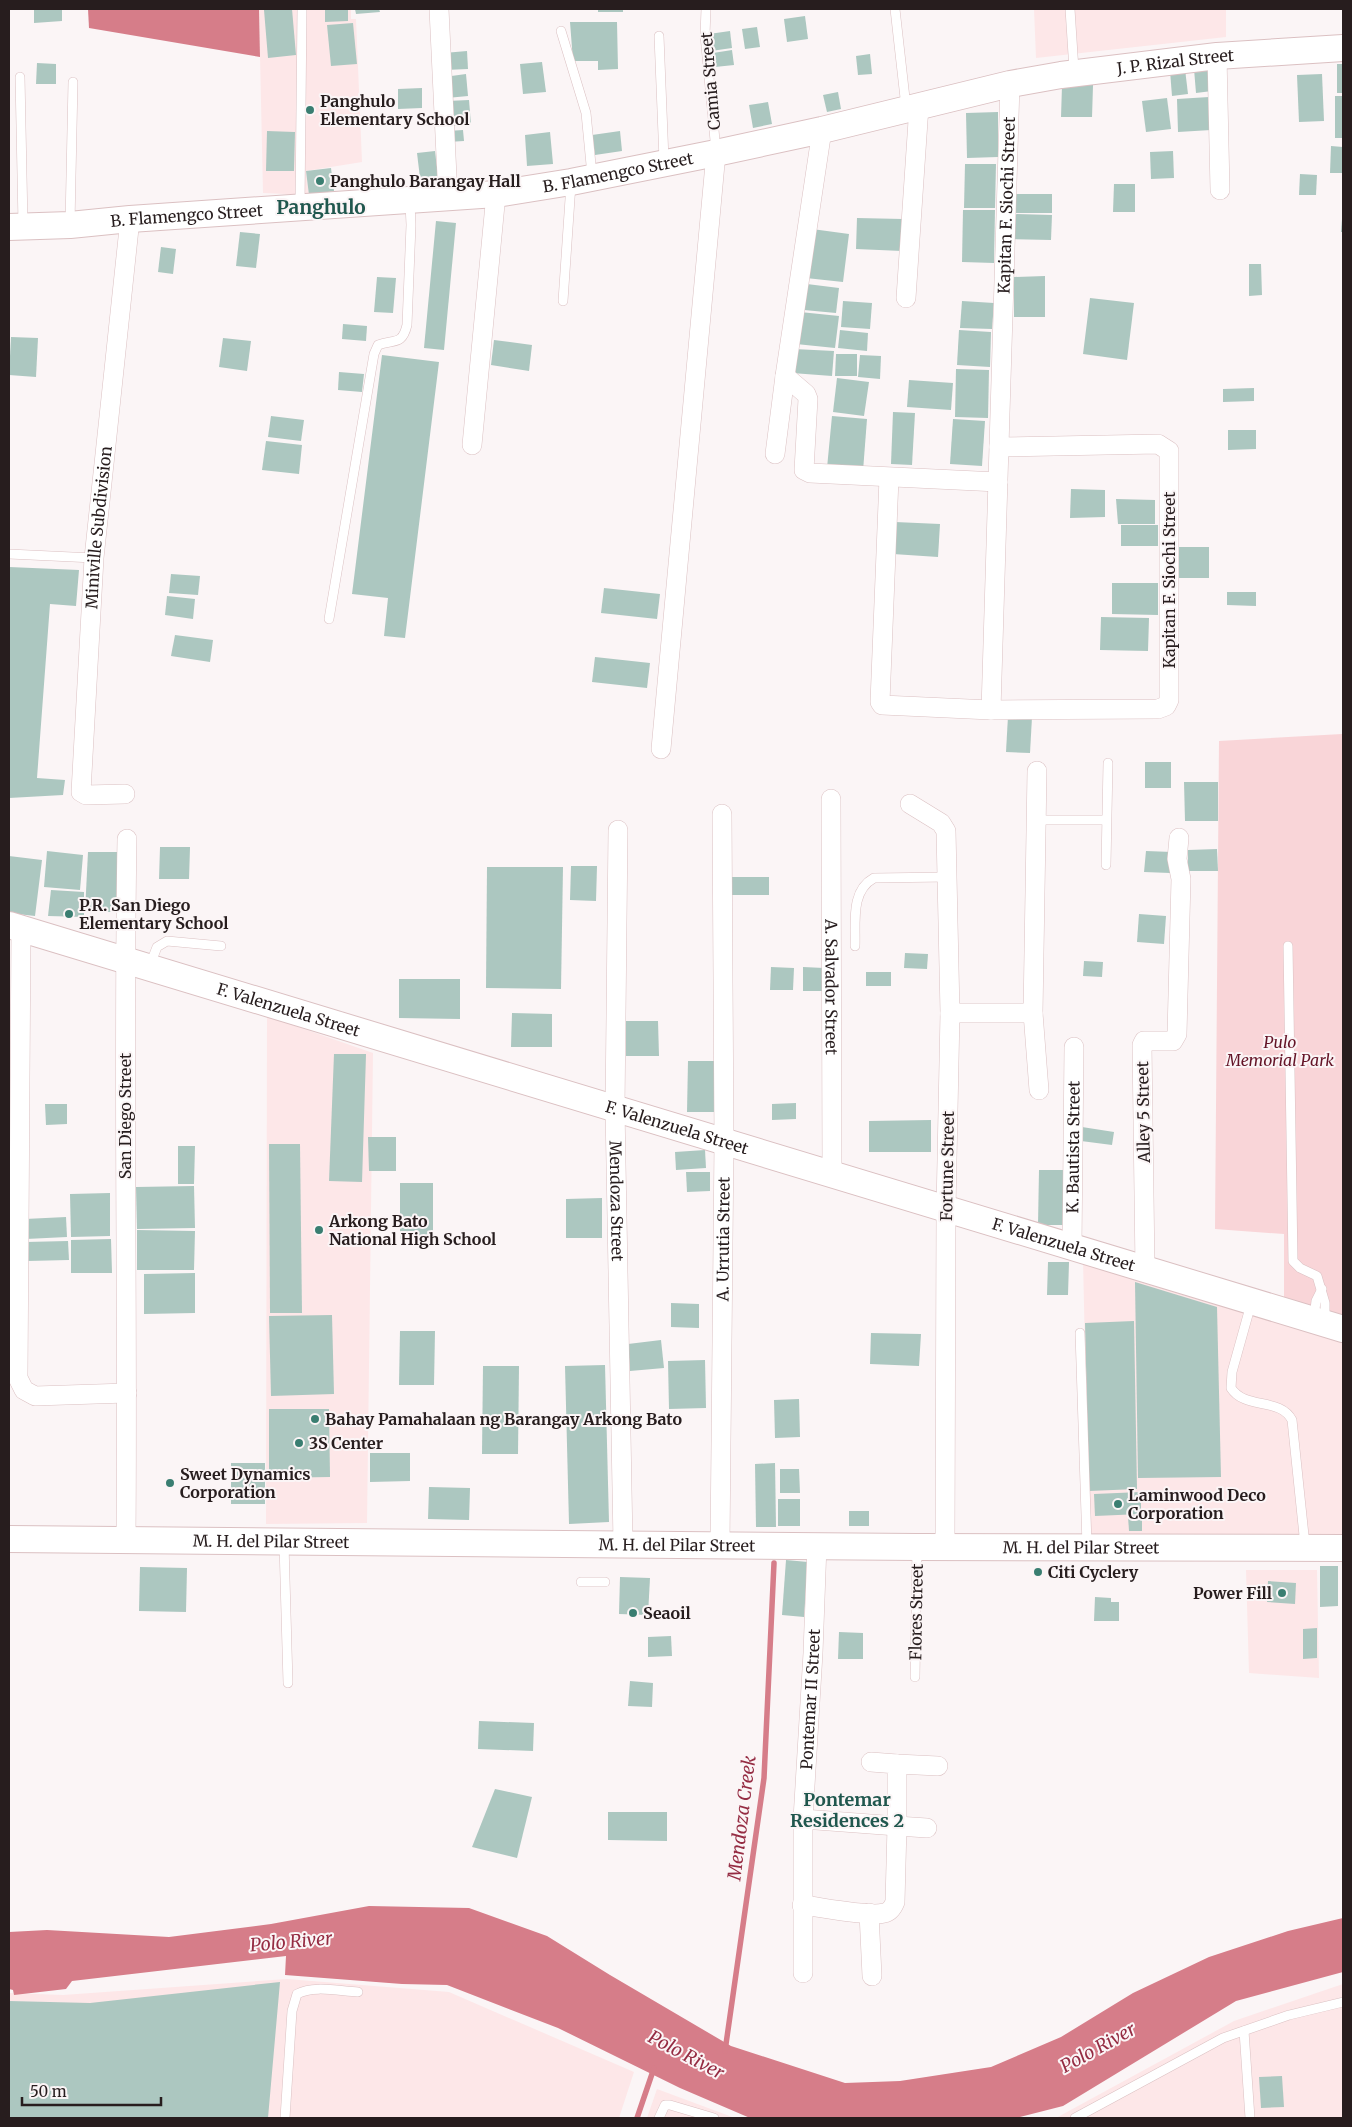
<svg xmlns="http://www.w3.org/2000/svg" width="1352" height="2127" viewBox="0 0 1352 2127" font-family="Merriweather,serif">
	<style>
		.built { fill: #fde7e8 }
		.green { fill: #f9d5d8 }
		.water { fill: #d67d89 }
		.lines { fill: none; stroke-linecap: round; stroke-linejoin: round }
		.stream { stroke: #d67d89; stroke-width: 5.5 }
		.building { fill: #acc7c0 }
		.lane-casing { stroke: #dbc0c2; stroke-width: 10 }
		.street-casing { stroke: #dbc0c2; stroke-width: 20 }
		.secondary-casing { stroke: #dbc0c2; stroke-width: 28 }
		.lane { stroke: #fff; stroke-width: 9 }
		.street { stroke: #fff; stroke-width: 19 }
		.secondary { stroke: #fff; stroke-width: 26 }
		.poi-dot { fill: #3a7e71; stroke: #fbf5f6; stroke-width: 2 }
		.labels { text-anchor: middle; stroke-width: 4; stroke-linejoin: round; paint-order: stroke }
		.street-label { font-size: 16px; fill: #271d1e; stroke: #fbf5f6 }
		.poi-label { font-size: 16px; font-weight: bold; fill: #271d1e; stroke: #fbf5f6; text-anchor: start }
		.park-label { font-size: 16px; font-style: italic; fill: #641427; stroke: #fbf5f6 }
		.neighbourhood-label { font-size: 18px; font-weight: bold; fill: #20574e; stroke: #fbf5f6 }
		.water-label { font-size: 18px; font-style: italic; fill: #952c43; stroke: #fbf5f6 }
		.quarter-label { font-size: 19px; font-weight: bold; fill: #20574e; stroke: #fbf5f6 }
	</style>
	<rect width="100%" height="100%" fill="#fbf5f6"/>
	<g class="built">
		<polygon points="259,9 351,9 351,19 356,19 362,162 306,171 309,195 263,193"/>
		<polygon points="1034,9 1226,9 1226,37 1036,58"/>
		<polygon points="267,1016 373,1053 367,1523 266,1524"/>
		<polygon points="1083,1259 1343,1342 1343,1537 1089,1534"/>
		<polygon points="1246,1570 1317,1570 1319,1678 1249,1673"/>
		<polygon points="287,1979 449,1992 634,2072 619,2118 9,2118 9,1993 63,1995"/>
		<polygon points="1343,1984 1343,2118 1056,2118 1234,2021"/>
		<polygon points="657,2089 735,2118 647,2118"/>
	</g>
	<polygon class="green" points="1342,734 1343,1320 1284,1303 1284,1234 1215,1229 1219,741"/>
	<g class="water">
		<polygon points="88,9 259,9 260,57 89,28"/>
		<polygon points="369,1906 469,1908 547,1936 610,1975 731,2046 845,2083 900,2081 991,2067 1061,2037 1133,1993 1209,1957 1288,1931 1343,1918 1343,1972 1236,2001 1063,2106 1016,2118 750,2118 680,2088 558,2028 447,1985 402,1984 285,1975 286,1956 72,1981 66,1989 14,1995 13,1990 9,1989 9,1932 47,1930 169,1937 271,1924"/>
	</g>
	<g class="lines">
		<g class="stream">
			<polyline points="725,2051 764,1778 774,1563"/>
			<polyline points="637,2118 654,2068"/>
		</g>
	</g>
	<g class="building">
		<polygon points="34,9 62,9 62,21 34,23"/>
		<polygon points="292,9 296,55 268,58 264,10"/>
		<polygon points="325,9 348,9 348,21 325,22"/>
		<polygon points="355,9 379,9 380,12 356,14"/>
		<rect x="598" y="9" width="25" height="3"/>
		<polygon points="805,16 808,39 787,42 784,19"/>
		<polygon points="570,22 617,22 618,69 598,70 598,61 573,61"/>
		<polygon points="353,23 357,64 331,66 327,25"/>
		<polygon points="757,27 760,47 745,49 742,29"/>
		<polygon points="730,31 732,48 711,51 709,34"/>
		<polygon points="732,50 734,65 715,67 713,53"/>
		<polygon points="467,51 468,69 445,70 444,53"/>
		<polygon points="870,54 872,74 858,75 856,56"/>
		<polygon points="542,62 546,92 523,94 520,64"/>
		<polygon points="37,63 56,64 56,84 36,84"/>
		<rect x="1337" y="64" width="6" height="29"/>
		<polygon points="1209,67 1212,91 1196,93 1194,69"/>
		<polygon points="1185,69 1188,94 1172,96 1170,71"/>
		<polygon points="466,74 468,96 447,98 444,77"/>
		<polygon points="1322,74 1324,121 1299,122 1297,75"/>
		<polygon points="1062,85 1093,85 1092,117 1061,117"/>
		<polygon points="422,88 422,108 398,109 398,89"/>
		<polygon points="838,92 841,109 827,112 823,95"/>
		<rect x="1335" y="96" width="8" height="42"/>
		<polygon points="1209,97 1211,130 1178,132 1177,99"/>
		<polygon points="1167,98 1171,129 1146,132 1142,101"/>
		<polygon points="469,100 471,125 449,126 447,101"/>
		<polygon points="768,102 772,124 753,128 749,105"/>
		<polygon points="998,112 998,157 967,158 966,113"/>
		<polygon points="463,130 464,141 448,142 447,131"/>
		<polygon points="267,131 295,132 294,171 266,171"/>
		<polygon points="620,131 622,151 595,155 592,135"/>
		<polygon points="550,132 553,164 527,166 525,135"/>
		<polygon points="1331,146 1343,147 1343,173 1330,173"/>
		<polygon points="435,151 438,176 420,178 417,153"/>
		<polygon points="1173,151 1174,178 1151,179 1150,152"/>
		<polygon points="965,164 996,164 995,208 964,208"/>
		<polygon points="331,168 334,191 309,195 306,171"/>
		<polygon points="1300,174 1317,175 1316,195 1299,195"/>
		<polygon points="1114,184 1135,184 1135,212 1113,212"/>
		<rect x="1014" y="194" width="38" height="19"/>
		<polygon points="963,210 995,210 994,263 962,262"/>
		<polygon points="1011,214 1052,215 1051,240 1010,239"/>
		<polygon points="857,218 903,219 902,251 856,249"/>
		<polygon points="1342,219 1343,219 1343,232 1341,232"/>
		<polygon points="436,221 456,223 444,350 424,348"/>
		<polygon points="812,229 849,234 843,282 806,278"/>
		<polygon points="240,232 260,234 256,268 236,266"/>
		<polygon points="161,247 176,249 173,274 158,272"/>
		<polygon points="1249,264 1261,264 1262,295 1249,296"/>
		<polygon points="1045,276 1045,317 1014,317 1014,277"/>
		<polygon points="377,277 396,278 393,313 374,312"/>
		<polygon points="807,284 839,288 836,313 804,310"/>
		<polygon points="1090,298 1134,303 1127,360 1083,354"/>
		<polygon points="843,301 872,303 870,329 841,327"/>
		<polygon points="962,301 994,303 992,329 960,328"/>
		<polygon points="800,312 839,316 835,348 796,344"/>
		<polygon points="343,324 367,326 366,341 342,339"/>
		<polygon points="840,330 868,333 867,351 838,348"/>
		<polygon points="959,330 991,332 990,367 957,365"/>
		<polygon points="11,337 38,338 36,377 9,375"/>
		<polygon points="223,338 251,341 247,371 219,367"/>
		<polygon points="494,340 532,345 529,371 491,365"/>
		<polygon points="794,349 834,351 832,376 792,373"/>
		<polygon points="836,354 857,354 857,376 835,376"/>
		<polygon points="382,355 439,362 405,638 384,636 388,598 352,594"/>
		<polygon points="860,355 881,356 880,379 858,377"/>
		<polygon points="956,369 989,370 988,418 955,417"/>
		<polygon points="339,372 364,374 362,392 338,390"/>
		<polygon points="837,378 869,382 864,416 833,412"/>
		<polygon points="909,380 953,383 951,410 907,407"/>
		<polygon points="1254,388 1254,401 1223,402 1223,389"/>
		<polygon points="893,412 915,413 912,465 891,464"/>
		<polygon points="271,416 304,420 301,441 268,437"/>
		<polygon points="832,416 867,419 863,471 827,468"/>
		<polygon points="953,419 985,421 982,466 950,464"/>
		<polygon points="1228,430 1256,430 1256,449 1228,450"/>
		<polygon points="266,441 302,445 299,474 262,470"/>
		<polygon points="1071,489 1105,490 1105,517 1070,518"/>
		<polygon points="1116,499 1155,500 1155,524 1118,524"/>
		<polygon points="895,522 940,524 938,557 893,554"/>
		<rect x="1121" y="525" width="37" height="21"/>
		<polygon points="1177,547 1209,547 1209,578 1176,578"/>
		<polygon points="9,567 79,570 76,606 50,604 37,778 65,780 63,795 9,798"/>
		<polygon points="171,574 200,576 198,595 169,593"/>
		<polygon points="1112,583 1158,583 1158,615 1112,614"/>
		<polygon points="604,588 660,594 657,619 601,613"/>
		<polygon points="1227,592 1256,592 1256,606 1227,605"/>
		<polygon points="167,596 195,599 193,619 165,615"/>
		<polygon points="1101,617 1149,618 1148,651 1100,650"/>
		<polygon points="175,635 213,640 210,662 171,656"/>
		<polygon points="595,657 650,663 647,688 592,682"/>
		<polygon points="1008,716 1032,717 1030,753 1006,752"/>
		<rect x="1145" y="762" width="26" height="26"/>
		<polygon points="1184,782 1218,782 1218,821 1185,821"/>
		<polygon points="160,847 190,847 189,879 159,879"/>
		<polygon points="1217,849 1218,871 1188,871 1188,850"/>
		<polygon points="47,851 83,855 80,890 44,887"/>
		<polygon points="1146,851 1172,852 1170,873 1144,872"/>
		<polygon points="88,852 120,852 119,912 85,912"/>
		<polygon points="9,856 42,860 35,916 9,913"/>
		<polygon points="571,866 597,866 596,901 570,900"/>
		<polygon points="487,867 563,867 561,989 486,988"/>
		<rect x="727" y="877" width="42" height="18"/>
		<polygon points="51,890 84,892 84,917 48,916"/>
		<polygon points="1139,914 1166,916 1164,944 1137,942"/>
		<polygon points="905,953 928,954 927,969 904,968"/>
		<polygon points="1084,961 1103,962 1102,977 1083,976"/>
		<polygon points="771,967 794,968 793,990 770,990"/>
		<polygon points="803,967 824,968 824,991 803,991"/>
		<rect x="866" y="972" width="25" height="14"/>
		<polygon points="399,979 460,979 460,1019 399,1018"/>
		<polygon points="512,1013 552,1014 552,1047 511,1047"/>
		<polygon points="626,1021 658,1021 659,1056 626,1056"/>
		<polygon points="334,1054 366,1054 362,1182 329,1181"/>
		<polygon points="688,1061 715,1061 714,1112 687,1112"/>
		<polygon points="796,1103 796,1119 772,1120 772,1104"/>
		<polygon points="45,1104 67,1104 67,1124 46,1125"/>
		<polygon points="931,1120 931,1152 869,1152 869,1121"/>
		<polygon points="1082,1127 1114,1132 1112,1145 1081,1141"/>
		<polygon points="368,1137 396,1137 396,1171 369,1171"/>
		<polygon points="269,1144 300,1144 302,1313 270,1313"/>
		<polygon points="178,1146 195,1146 194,1184 178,1184"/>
		<polygon points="705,1150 706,1168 676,1170 675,1152"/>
		<polygon points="1039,1170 1063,1170 1063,1225 1038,1225"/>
		<polygon points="686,1172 710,1172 710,1191 687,1192"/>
		<rect x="400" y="1183" width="33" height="56"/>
		<polygon points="194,1186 195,1228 137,1229 136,1187"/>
		<polygon points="110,1193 110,1236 71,1237 70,1194"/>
		<polygon points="602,1198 602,1238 566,1238 566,1199"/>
		<polygon points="66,1217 67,1237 26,1239 25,1219"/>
		<polygon points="137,1230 195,1231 194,1270 137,1270"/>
		<polygon points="111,1239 112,1273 71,1273 71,1240"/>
		<polygon points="68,1241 69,1260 27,1261 26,1242"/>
		<polygon points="1048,1262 1069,1262 1068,1295 1047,1295"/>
		<polygon points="195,1273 195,1313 144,1314 144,1274"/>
		<polygon points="1135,1282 1217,1307 1221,1477 1138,1478"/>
		<polygon points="671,1303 699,1304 699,1328 671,1327"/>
		<polygon points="332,1315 334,1394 271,1396 269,1316"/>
		<polygon points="1134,1321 1137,1489 1089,1491 1085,1323"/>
		<polygon points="400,1331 435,1331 434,1385 399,1385"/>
		<polygon points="871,1333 921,1334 919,1366 870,1364"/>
		<polygon points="661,1340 664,1368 630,1371 628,1344"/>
		<polygon points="705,1360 706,1408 669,1409 668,1361"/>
		<polygon points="605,1365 609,1522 569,1524 565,1366"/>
		<polygon points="483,1366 519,1366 518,1454 482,1454"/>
		<polygon points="799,1399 800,1437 775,1438 774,1400"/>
		<polygon points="269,1409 329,1409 330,1477 269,1478"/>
		<polygon points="370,1453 410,1453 410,1481 370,1482"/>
		<rect x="231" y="1463" width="34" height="41"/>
		<polygon points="775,1463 776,1527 756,1527 755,1464"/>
		<polygon points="780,1469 799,1469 800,1493 780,1493"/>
		<polygon points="429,1487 470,1488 469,1520 428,1519"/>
		<polygon points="1141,1492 1141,1514 1095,1516 1094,1494"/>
		<rect x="778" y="1499" width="22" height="27"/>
		<rect x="849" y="1511" width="20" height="15"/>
		<polygon points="1142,1515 1142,1531 1129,1531 1128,1516"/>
		<polygon points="786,1560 808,1562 804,1617 782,1615"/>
		<polygon points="1320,1566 1338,1566 1338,1606 1320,1607"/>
		<polygon points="140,1567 187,1568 186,1612 139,1611"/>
		<polygon points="620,1577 650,1578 648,1615 619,1614"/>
		<polygon points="1268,1581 1296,1583 1295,1604 1267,1602"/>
		<polygon points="1095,1597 1111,1598 1111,1602 1119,1602 1119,1621 1094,1621"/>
		<polygon points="1317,1628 1317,1658 1303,1659 1303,1629"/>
		<polygon points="839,1632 863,1633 863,1659 838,1659"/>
		<polygon points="671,1636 672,1656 648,1657 648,1637"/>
		<polygon points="630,1681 653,1683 652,1707 628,1706"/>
		<polygon points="479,1721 534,1723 533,1751 478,1749"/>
		<polygon points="495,1789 532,1797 517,1858 472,1847"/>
		<polygon points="608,1812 667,1812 667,1841 608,1840"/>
		<polygon points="280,1982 268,2118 9,2118 9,2001 90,2003"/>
		<polygon points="1282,2076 1284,2107 1261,2108 1259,2077"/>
	</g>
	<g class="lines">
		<defs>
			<g id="lane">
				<polyline points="706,9 705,35 716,151"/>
				<polyline points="895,9 906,107"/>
				<polyline points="1070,9 1074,70"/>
				<polyline points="561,31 586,113 592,175"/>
				<polyline points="659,36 664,160"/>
				<polyline points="20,77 23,224"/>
				<polyline points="300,205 302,9"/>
				<polyline points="70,223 73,82"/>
				<polyline points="563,301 571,184"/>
				<polyline points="9,554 94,558"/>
				<path d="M329 619 374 354 378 345C394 339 402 346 407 325L411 225 410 203"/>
				<polyline points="1036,820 1106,820"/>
				<polyline points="1106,865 1108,763"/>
				<path d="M855 946C856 923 850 891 874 878L947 877"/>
				<polyline points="1288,946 1293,1261 1300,1268 1317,1276 1325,1303 1325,1320"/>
				<polyline points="150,965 157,947 167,941 221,946"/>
				<path d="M1251 1304 1232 1372 1231 1388C1245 1410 1280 1397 1292 1420L1305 1545"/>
				<polyline points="1314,1318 1316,1301 1322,1289"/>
				<polyline points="1080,1333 1087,1545"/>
				<polyline points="284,1544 288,1683"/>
				<polyline points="581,1582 605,1582"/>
				<polyline points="915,1677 917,1550"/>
				<polyline points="1244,2031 1250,2118"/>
				<path d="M285 2118 292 2011 297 1994C313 1985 339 1991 358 1992"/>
				<polyline points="659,2118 665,2105 670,2105 714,2118"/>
				<polyline points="1075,2118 1223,2038 1289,2015 1343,2002"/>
			</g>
			<g id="street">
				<polyline points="439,9 448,198"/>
				<polyline points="1217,56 1220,190"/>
				<polyline points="822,130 785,376 806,394 808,399 804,470 810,473 998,482"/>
				<polyline points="906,298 919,106"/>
				<polyline points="472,445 496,194"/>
				<polyline points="775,454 785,376"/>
				<polyline points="889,478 880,702 882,705 991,710 1158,709 1166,706 1169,700 1169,451 1158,444 999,447"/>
				<path id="s1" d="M991 710 1010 84"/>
				<polyline points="661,749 716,153"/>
				<polyline points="1037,771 1033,1013 1039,1090"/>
				<path id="s2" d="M125 794 86 795 81 792 94 558 130 219"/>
				<path id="s3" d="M831 799 832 1174"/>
				<polyline points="910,804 941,823 946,831 950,1013 946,1209 945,1547"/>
				<path id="s4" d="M618 830 615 1109 623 1543"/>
				<polyline points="21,929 18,1378 24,1390 35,1396 127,1393"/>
				<polyline points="950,1013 1033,1013"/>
				<path id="s5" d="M1072 1247 1074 1047"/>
				<polyline points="1145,1269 1142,1045 1144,1041 1173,1041 1177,1034 1181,879 1177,859 1179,838"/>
				<path d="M126 1540C128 1306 123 1072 127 839"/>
				<path id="s6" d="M720 1544 724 1142 722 814"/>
				<polyline points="897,1764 938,1766"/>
				<polyline points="803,1819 897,1826 897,1764 871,1762"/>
				<path d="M802 1905C820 1907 869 1917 884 1913 890 1912 893 1907 895 1902L897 1826 927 1828"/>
				<polyline points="869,1913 872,1976"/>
				<path id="s7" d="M803 1973V1819L813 1653 817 1545"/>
			</g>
			<g id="secondary">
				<path id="s8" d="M9 227 70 225 130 219 496 194 571 182 716 153 822 130 1010 84 1061 75 1217 56 1343 48"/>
				<path id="s9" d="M9 925 1343 1329"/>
				<path id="s10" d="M9 1539 917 1547 1343 1548"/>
			</g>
		</defs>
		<use href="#lane" class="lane-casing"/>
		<use href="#street" class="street-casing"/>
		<use href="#secondary" class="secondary-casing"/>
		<use href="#lane" class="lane"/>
		<use href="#street" class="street"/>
		<use href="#secondary" class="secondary"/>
	</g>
	<g class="poi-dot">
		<circle cx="310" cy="110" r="5"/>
		<circle cx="320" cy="181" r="5"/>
		<circle cx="69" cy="914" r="5"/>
		<circle cx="319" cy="1230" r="5"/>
		<circle cx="315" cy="1419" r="5"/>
		<circle cx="299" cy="1443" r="5"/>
		<circle cx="170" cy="1483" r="5"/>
		<circle cx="1118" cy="1504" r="5"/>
		<circle cx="1038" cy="1572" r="5"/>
		<circle cx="1282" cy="1593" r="5"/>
		<circle cx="633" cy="1613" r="5"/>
	</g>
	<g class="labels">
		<g class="street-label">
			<text dy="6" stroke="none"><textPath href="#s8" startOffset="1181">J. P. Rizal Street</textPath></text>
			<text transform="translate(710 81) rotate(-95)" y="6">Camia Street</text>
			<text dy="6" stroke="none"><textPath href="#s8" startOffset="612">B. Flamengco Street</textPath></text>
			<text dy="6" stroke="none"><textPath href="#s1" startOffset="505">Kapitan F. Siochi Street</textPath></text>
			<text dy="6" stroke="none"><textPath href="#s8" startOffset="178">B. Flamengco Street</textPath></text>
			<text dy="6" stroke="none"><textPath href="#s2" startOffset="310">Miniville Subdivision</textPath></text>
			<text transform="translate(1169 580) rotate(-90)" y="6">Kapitan F. Siochi Street</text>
			<text dy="6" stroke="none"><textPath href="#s3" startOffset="188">A. Salvador Street</textPath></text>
			<text dy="6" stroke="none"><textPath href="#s9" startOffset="292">F. Valenzuela Street</textPath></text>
			<text transform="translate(1143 1112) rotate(-91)" y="6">Alley 5 Street</text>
			<text transform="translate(125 1116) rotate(-90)" y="6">San Diego Street</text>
			<text dy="6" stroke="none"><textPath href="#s9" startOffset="698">F. Valenzuela Street</textPath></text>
			<text dy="6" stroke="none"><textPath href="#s5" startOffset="100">K. Bautista Street</textPath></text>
			<text transform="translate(947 1166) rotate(-89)" y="6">Fortune Street</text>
			<text dy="6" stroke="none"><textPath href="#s4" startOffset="371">Mendoza Street</textPath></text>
			<text dy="6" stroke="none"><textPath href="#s6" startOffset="305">A. Urrutia Street</textPath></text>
			<text dy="6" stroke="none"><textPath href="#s9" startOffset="1102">F. Valenzuela Street</textPath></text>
			<text dy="6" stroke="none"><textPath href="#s10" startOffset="262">M. H. del Pilar Street</textPath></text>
			<text dy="6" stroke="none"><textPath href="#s10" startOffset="668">M. H. del Pilar Street</textPath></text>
			<text dy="6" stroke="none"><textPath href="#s10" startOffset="1072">M. H. del Pilar Street</textPath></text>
			<text transform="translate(916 1612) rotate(-89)" y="6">Flores Street</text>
			<text dy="6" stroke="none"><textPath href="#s7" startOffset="274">Pontemar II Street</textPath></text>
		</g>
		<g class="poi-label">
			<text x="320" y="107">Panghulo<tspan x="320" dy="18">Elementary School</tspan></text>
			<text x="330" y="187">Panghulo Barangay Hall</text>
			<text x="79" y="911">P.R. San Diego<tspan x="79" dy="18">Elementary School</tspan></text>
			<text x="329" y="1227">Arkong Bato<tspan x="329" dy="18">National High School</tspan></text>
			<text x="325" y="1425">Bahay Pamahalaan ng Barangay Arkong Bato</text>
			<text x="309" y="1449">3S Center</text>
			<text x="180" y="1480">Sweet Dynamics<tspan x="180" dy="18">Corporation</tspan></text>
			<text x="1128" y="1501">Laminwood Deco<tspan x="1128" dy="18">Corporation</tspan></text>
			<text x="1048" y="1578">Citi Cyclery</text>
			<text x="1272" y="1599" text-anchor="end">Power Fill</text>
			<text x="643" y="1619">Seaoil</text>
		</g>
		<g class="park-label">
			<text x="1280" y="1048">Pulo<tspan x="1280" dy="18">Memorial Park</tspan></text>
		</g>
		<g class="neighbourhood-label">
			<text x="847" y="1806">Pontemar<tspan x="847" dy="21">Residences 2</tspan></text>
		</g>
		<g class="water-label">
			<text transform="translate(742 1818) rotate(-83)" y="6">Mendoza Creek</text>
			<text transform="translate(291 1942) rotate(-5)" y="6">Polo River</text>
			<text transform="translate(1098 2048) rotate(-29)" y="6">Polo River</text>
			<text transform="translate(686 2055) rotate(28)" y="6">Polo River</text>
		</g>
		<g class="quarter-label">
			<text x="321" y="214">Panghulo</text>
		</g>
	</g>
	<rect width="1352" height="2127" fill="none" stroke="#271d1e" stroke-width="20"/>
	<path d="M22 2097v8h139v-8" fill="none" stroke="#271d1e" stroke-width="2.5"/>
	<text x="30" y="2097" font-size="15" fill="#271d1e" stroke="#fbf5f6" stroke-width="4" paint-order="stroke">50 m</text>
</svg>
